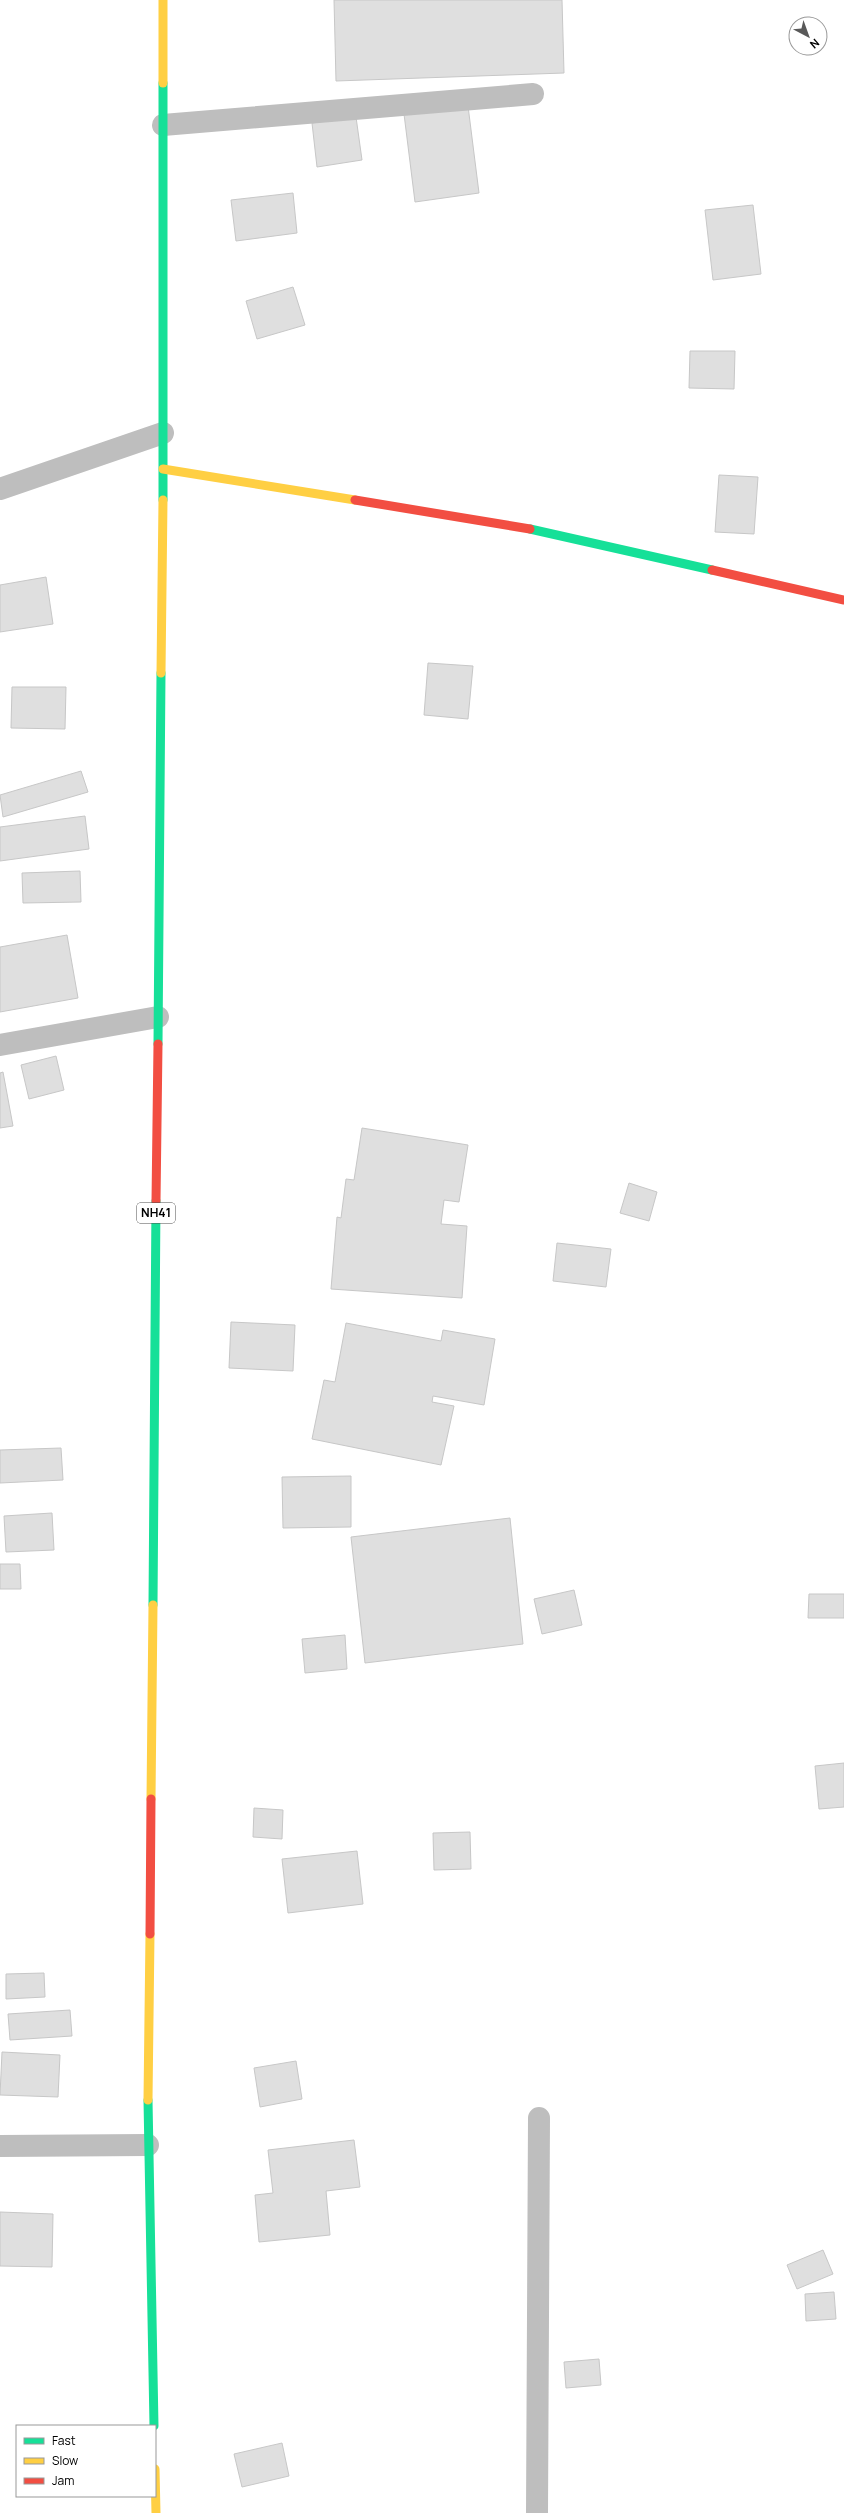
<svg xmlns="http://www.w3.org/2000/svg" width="844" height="2513" viewBox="0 0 844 2513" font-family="Manrope,sans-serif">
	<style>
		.building { fill: #dfdfdf; stroke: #c7c7c7 }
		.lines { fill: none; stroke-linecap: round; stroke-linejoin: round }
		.lane { stroke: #bebebe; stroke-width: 22 }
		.street { stroke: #bebebe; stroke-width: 22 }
		.fast { stroke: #16e098; stroke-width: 9 }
		.slow { stroke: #ffcf43; stroke-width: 9 }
		.jam { stroke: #f24e42; stroke-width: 9 }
		.labels { text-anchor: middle; stroke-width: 4; stroke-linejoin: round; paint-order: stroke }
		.shield { fill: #fff; stroke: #4c4c4c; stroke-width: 1 }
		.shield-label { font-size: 12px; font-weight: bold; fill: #000 }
	</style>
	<rect width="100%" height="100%" fill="#fff"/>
	<g class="building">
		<polygon points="334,0 562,0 564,73 336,81"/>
		<polygon points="468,106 479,193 415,202 404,114"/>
		<polygon points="356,117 362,160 317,167 312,123"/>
		<polygon points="293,193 297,233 236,241 231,200"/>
		<polygon points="753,205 761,274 713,280 705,210"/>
		<polygon points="293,287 305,325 257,339 246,301"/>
		<polygon points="690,351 735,351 734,389 689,388"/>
		<polygon points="719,475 758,477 754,534 715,532"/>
		<polygon points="46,577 53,624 0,632 0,585"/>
		<polygon points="428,663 473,666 468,719 424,715"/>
		<polygon points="12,687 66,687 65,729 11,728"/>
		<polygon points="81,771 88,792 3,817 0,795"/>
		<polygon points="85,816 89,849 0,861 0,827"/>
		<polygon points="80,871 81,902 23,903 22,873"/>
		<polygon points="67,935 78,998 0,1012 0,947"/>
		<polygon points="56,1056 64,1090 29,1099 21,1065"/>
		<polygon points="3,1072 13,1126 0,1128 0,1073"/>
		<polygon points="362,1128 468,1145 459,1202 444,1200 441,1224 467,1226 462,1298 331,1289 337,1217 341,1218 346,1179 354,1180"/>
		<polygon points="629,1183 657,1192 649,1221 620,1213"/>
		<polygon points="557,1243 611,1249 606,1287 553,1281"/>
		<polygon points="231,1322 295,1325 293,1371 229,1368"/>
		<polygon points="346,1323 441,1341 443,1330 495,1339 484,1405 433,1396 432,1402 454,1406 441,1465 312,1439 324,1380 335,1382"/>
		<polygon points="61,1448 63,1480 0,1483 0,1450"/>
		<polygon points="351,1476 351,1527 283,1528 282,1477"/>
		<polygon points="52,1513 54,1550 6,1552 4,1516"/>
		<polygon points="510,1518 523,1644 365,1663 351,1537"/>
		<polygon points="0,1564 20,1564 21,1589 0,1589"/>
		<polygon points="574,1590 582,1625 542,1634 534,1599"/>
		<polygon points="809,1594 844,1594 844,1618 808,1618"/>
		<polygon points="345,1635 347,1669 305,1673 302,1639"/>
		<polygon points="844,1763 844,1807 819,1809 815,1766"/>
		<polygon points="254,1808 283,1810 282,1839 253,1837"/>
		<polygon points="470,1832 471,1869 434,1870 433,1833"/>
		<polygon points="357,1851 363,1904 288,1913 282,1859"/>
		<polygon points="44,1973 45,1997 6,1999 6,1974"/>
		<polygon points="70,2010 72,2036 10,2040 8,2014"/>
		<polygon points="2,2052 60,2055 58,2097 0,2095"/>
		<polygon points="296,2061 302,2099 260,2107 254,2068"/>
		<polygon points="354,2140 360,2187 326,2191 330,2235 259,2242 255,2195 273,2193 268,2150"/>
		<polygon points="0,2212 53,2214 52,2267 0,2266"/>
		<polygon points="823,2250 833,2274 797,2289 787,2265"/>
		<polygon points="834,2292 836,2319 806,2321 805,2294"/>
		<polygon points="599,2359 601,2385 566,2388 564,2362"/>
		<polygon points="282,2443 289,2476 242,2487 234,2454"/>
	</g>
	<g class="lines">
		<polyline class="lane" points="163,125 533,94"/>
		<g class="street">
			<polyline points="0,489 163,433"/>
			<polyline points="0,1045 158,1017"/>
			<polyline points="0,2146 148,2145"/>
			<polyline points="537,2513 539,2118"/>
		</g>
		<g class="fast">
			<polyline points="163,500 163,83"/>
			<polyline points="530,529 712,570"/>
			<polyline points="158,1044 161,673"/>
			<polyline points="153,1605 156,1201"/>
			<polyline points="148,2100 154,2426"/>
		</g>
		<g class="slow">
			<polyline points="163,0 163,83"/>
			<polyline points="163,469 355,500"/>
			<polyline points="161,673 163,500"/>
			<polyline points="151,1799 153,1605"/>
			<polyline points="148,2100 150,1934"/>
			<polyline points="155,2469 156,2513"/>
		</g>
		<g class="jam">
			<polyline points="355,500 530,529"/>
			<polyline points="712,570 844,600"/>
			<polyline points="156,1201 158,1044"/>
			<polyline points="150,1934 151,1799"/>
		</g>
	</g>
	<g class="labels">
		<rect class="shield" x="137" y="1203" width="38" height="20" rx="3"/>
		<g class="shield-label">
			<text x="156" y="1217">NH41</text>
		</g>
	</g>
	<rect x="16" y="2425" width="140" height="72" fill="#ffffff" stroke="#999999"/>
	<rect x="24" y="2438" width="20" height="6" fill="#16e098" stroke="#999999"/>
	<text x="52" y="2445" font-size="12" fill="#000000">Fast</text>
	<rect x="24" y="2458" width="20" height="6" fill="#ffcf43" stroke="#999999"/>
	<text x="52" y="2465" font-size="12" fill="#000000">Slow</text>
	<rect x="24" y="2478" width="20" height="6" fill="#f24e42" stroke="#999999"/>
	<text x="52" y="2485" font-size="12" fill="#000000">Jam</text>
	<g transform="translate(808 36) rotate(139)"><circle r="19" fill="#ffffff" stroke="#999999"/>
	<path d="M0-3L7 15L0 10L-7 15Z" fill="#595959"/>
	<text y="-6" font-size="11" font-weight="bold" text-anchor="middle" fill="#000000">N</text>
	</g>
</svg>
